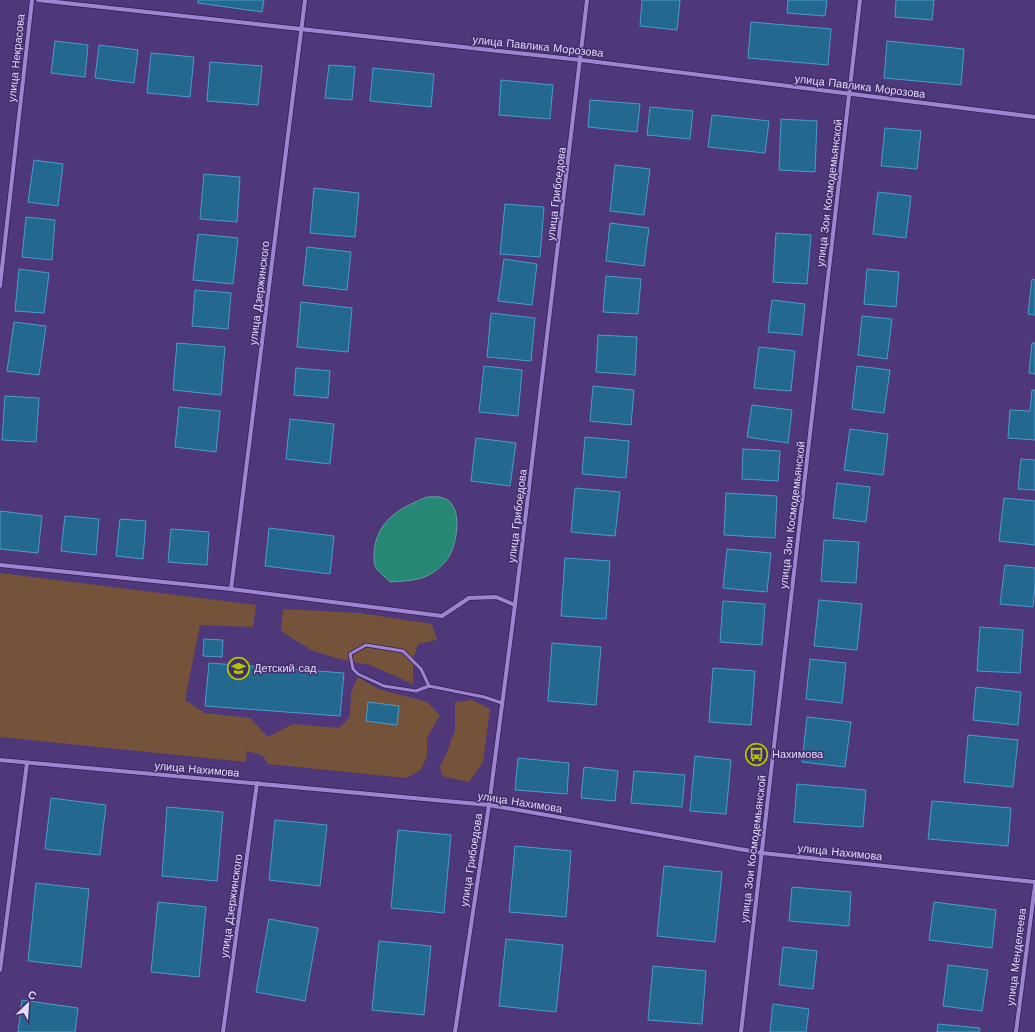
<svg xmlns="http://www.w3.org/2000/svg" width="1035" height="1032" viewBox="0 0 1035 1032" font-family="'Work Sans',sans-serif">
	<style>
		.green { fill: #74533a }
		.water { fill: #268775; stroke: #5fa09d }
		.building { fill: #23688f; stroke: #4a9bcc }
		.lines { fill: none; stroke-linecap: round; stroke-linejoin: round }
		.lane-casing { stroke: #351c5b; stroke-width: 4.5 }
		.street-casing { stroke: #351c5b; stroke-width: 5.5 }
		.lane { stroke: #9d86cf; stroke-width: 3 }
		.street { stroke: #9d86cf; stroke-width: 4 }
		.labels { text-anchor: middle; stroke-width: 3; stroke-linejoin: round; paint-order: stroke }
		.street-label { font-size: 11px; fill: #e3dafa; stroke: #442d6d }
		.poi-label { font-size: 11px; fill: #e3dafa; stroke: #442d6d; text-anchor: start }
	</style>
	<rect width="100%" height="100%" fill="#4f3879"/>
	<g class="green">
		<polygon points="0,573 256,605 253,627 200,625 185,700 205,713 250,718 268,737 293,724 339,728 350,717 351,693 358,677 378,689 427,702 440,715 427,738 427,756 421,770 406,778 268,764 262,755 247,751 246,762 0,737"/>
		<polygon points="283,609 360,613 432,624 437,640 418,644 413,659 413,684 370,665 339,659 311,650 281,631"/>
		<polygon points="472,700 490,709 483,762 469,782 442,776 440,766 447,752 455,730 455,702"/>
	</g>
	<path class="water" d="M427 497C432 497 438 496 443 498 465 504 457 548 446 561 443 565 437 570 432 573 421 581 403 581 390 582 386 577 377 571 375 566 373 558 374 549 376 541 383 516 405 506 427 497Z"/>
	<g class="building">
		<polygon points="198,0 264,0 262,12 198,3"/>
		<polygon points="642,0 680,0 677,30 640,26"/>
		<polygon points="788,0 827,0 825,16 787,13"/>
		<polygon points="896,0 934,0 932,20 895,17"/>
		<polygon points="751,22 831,29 828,65 748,58"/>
		<polygon points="55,41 88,45 85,77 51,73"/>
		<polygon points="887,41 964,49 961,85 884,78"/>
		<polygon points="99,45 138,50 134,83 95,78"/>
		<polygon points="151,53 194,57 190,97 147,93"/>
		<polygon points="210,62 262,66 258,105 207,101"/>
		<polygon points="329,65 355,67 352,100 325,98"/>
		<polygon points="373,68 434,74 431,107 370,101"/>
		<polygon points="501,80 553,85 550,119 499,115"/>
		<polygon points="590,100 640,104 637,132 588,127"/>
		<polygon points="650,107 693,111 690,139 647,135"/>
		<polygon points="712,115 769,121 765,153 708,147"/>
		<polygon points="781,119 817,121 815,172 779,170"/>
		<polygon points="885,128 921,131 917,169 881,166"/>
		<polygon points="34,160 63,164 58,206 28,202"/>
		<polygon points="615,165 650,169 644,215 610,211"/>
		<polygon points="204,174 240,177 237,222 200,219"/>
		<polygon points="314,188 359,193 355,237 310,233"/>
		<polygon points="878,192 911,196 906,238 873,234"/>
		<polygon points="505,204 544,207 540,257 500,254"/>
		<polygon points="26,217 55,220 52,260 22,257"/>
		<polygon points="610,223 649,228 644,266 606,261"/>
		<polygon points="776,233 811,235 807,284 773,282"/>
		<polygon points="198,234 238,238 233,284 193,280"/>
		<polygon points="307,247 351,252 347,290 303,285"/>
		<polygon points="504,259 537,264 532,305 498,301"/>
		<polygon points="19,269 49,273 44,313 15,311"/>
		<polygon points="867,269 899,272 896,307 864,304"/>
		<polygon points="606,276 641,279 638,314 603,312"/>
		<polygon points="1032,279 1035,280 1035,315 1028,314"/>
		<polygon points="195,290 231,293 228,329 192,326"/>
		<polygon points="772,300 805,304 802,335 768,332"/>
		<polygon points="301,302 352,308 348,352 297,347"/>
		<polygon points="491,313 535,318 531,361 487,357"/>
		<polygon points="862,316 892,319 887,359 858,355"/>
		<polygon points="14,322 46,326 39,375 7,371"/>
		<polygon points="598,335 637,337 635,375 596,372"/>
		<polygon points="177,343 225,347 221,395 173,390"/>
		<polygon points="1032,343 1035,343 1035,374 1029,373"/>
		<polygon points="759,347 795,351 791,391 754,388"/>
		<polygon points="484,366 522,370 518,416 479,412"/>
		<polygon points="857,366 890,370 884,413 852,409"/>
		<polygon points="296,368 330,371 328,398 294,395"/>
		<polygon points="593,386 634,390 631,425 590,421"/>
		<polygon points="1032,390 1035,390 1035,440 1008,438 1010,410 1030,411"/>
		<polygon points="5,396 39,398 36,442 2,440"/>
		<polygon points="752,405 792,410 788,443 747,437"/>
		<polygon points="179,407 220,411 216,452 175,447"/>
		<polygon points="290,419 334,424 330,464 286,459"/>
		<polygon points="850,429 888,434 883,475 844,470"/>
		<polygon points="585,437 629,441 626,478 582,474"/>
		<polygon points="476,438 516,443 510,486 471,481"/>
		<polygon points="743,449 780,451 778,481 742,479"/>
		<polygon points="1021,459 1035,460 1035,490 1018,489"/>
		<polygon points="837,483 870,487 866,522 833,518"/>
		<polygon points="575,488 620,492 615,536 571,532"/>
		<polygon points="726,493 777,496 775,538 724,535"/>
		<polygon points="1004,498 1035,501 1035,545 999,541"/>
		<polygon points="0,511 42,516 38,553 0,549"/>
		<polygon points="65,516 99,519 96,555 61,551"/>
		<polygon points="120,519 146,521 143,559 116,556"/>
		<polygon points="269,528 334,536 330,574 265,566"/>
		<polygon points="171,529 209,532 207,565 168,562"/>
		<polygon points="824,540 859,542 856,583 821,581"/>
		<polygon points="727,549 771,553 767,592 723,588"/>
		<polygon points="565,558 610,561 606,619 561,616"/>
		<polygon points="1005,565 1035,568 1035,585 1033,607 1000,604"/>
		<polygon points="819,600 862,604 857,650 814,646"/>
		<polygon points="723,601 765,604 762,645 720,642"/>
		<polygon points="980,627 1023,630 1020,673 977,671"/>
		<polygon points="204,639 223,640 222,657 203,656"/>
		<polygon points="552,643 601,647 596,705 548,701"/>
		<polygon points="810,659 846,663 842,703 806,699"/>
		<polygon points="209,663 344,673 340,716 205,706"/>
		<polygon points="713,668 755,671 751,725 709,722"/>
		<polygon points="976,687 1021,692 1018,725 973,720"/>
		<polygon points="368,702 399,706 397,725 366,721"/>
		<polygon points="807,717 851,722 845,767 802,762"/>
		<polygon points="968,735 1018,740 1013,787 964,782"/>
		<polygon points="695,756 731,760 726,814 690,811"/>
		<polygon points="518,758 569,763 567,794 515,790"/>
		<polygon points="584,767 618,771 615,801 581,798"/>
		<polygon points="634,771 685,775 682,807 631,803"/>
		<polygon points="797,784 866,790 863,827 794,822"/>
		<polygon points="51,798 106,805 100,855 45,849"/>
		<polygon points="932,801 1011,808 1008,846 928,839"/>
		<polygon points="167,807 223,812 217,881 162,876"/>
		<polygon points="275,820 327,825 320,886 269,880"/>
		<polygon points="398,830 451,835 444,913 391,908"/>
		<polygon points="515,846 571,851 566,917 509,912"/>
		<polygon points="664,866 722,872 715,942 657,936"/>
		<polygon points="36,883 89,889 81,967 28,961"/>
		<polygon points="792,887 851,892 849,926 789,921"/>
		<polygon points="158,902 206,907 199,977 151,972"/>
		<polygon points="934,902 996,910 992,948 929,940"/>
		<polygon points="269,919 318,928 305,1001 256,992"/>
		<polygon points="506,939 563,945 556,1012 499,1006"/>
		<polygon points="379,941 431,946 424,1015 372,1010"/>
		<polygon points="783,947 817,951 813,989 779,985"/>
		<polygon points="948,965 988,970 982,1011 943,1006"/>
		<polygon points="653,966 706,971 702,1024 648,1020"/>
		<polygon points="22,1000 78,1008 75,1032 18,1032"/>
		<polygon points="773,1004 809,1009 806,1032 770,1032"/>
		<polygon points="938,1024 980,1028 979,1032 937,1032"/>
	</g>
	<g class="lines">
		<defs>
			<polyline id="lane" points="429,686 416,691 384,686 358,674 353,669 350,654 366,645 403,651 421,669 429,686 484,697 502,703"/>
			<g id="street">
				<polyline points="38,0 581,60 1035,117"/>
				<polyline points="0,286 32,0"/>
				<polyline points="0,565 231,589 442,616 469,598 496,597 515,605"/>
				<polyline points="231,589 305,0"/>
				<polyline points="0,760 489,805 762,853 1035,882"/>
				<polyline points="0,970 27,763"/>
				<polyline points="223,1032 257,783"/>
				<polyline points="455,1032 489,805 515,605 587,0"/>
				<polyline points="741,1032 860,0"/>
				<polyline points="1016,1032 1035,885"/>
			</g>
		</defs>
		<use href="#lane" class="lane-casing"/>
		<use href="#street" class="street-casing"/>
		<use href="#lane" class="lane"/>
		<use href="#street" class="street"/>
	</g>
	<defs>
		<symbol id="school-ring" viewBox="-11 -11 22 22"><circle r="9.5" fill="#442d6d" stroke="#afc506" stroke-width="1.5"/><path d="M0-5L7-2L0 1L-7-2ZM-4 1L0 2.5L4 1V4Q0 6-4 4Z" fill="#afc506"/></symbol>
		<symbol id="bus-ring" viewBox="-11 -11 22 22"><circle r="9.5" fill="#442d6d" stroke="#afc506" stroke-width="1.5"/><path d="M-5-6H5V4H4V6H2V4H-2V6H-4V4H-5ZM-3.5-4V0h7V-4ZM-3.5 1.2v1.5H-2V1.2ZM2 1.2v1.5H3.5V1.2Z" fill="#afc506"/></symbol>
	</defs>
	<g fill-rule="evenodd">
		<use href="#school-ring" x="226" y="656" width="25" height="25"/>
		<use href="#bus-ring" x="744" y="742" width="25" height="25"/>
	</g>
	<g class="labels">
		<g class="street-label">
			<text transform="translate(538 46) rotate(6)" y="4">улица Павлика Морозова</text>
			<text transform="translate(16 58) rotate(-84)" y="4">улица Некрасова</text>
			<text transform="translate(860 86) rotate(7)" y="4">улица Павлика Морозова</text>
			<text transform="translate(829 193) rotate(-83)" y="4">улица Зои Космодемьянской</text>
			<text transform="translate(556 194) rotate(-83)" y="4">улица Грибоедова</text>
			<text transform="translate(259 293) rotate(-83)" y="4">улица Дзержинского</text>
			<text transform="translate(792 515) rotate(-83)" y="4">улица Зои Космодемьянской</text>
			<text transform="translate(517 516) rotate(-83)" y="4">улица Грибоедова</text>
			<text transform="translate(197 769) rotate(5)" y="4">улица Нахимова</text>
			<text transform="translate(520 802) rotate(9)" y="4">улица Нахимова</text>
			<text transform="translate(753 849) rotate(-83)" y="4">улица Зои Космодемьянской</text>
			<text transform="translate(840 852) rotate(6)" y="4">улица Нахимова</text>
			<text transform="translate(471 860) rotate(-81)" y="4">улица Грибоедова</text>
			<text transform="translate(231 906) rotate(-82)" y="4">улица Дзержинского</text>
			<text transform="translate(1016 957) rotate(-83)" y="4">улица Менделеева</text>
		</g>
		<g class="poi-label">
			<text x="254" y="672">Детский сад</text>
			<text x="772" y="758">Нахимова</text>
		</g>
	</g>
	<g transform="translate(28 1004) rotate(25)" stroke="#442d6d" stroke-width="3" paint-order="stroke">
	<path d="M0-3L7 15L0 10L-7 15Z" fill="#e3dafa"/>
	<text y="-6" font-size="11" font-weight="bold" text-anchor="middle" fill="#e3dafa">С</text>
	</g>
</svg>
